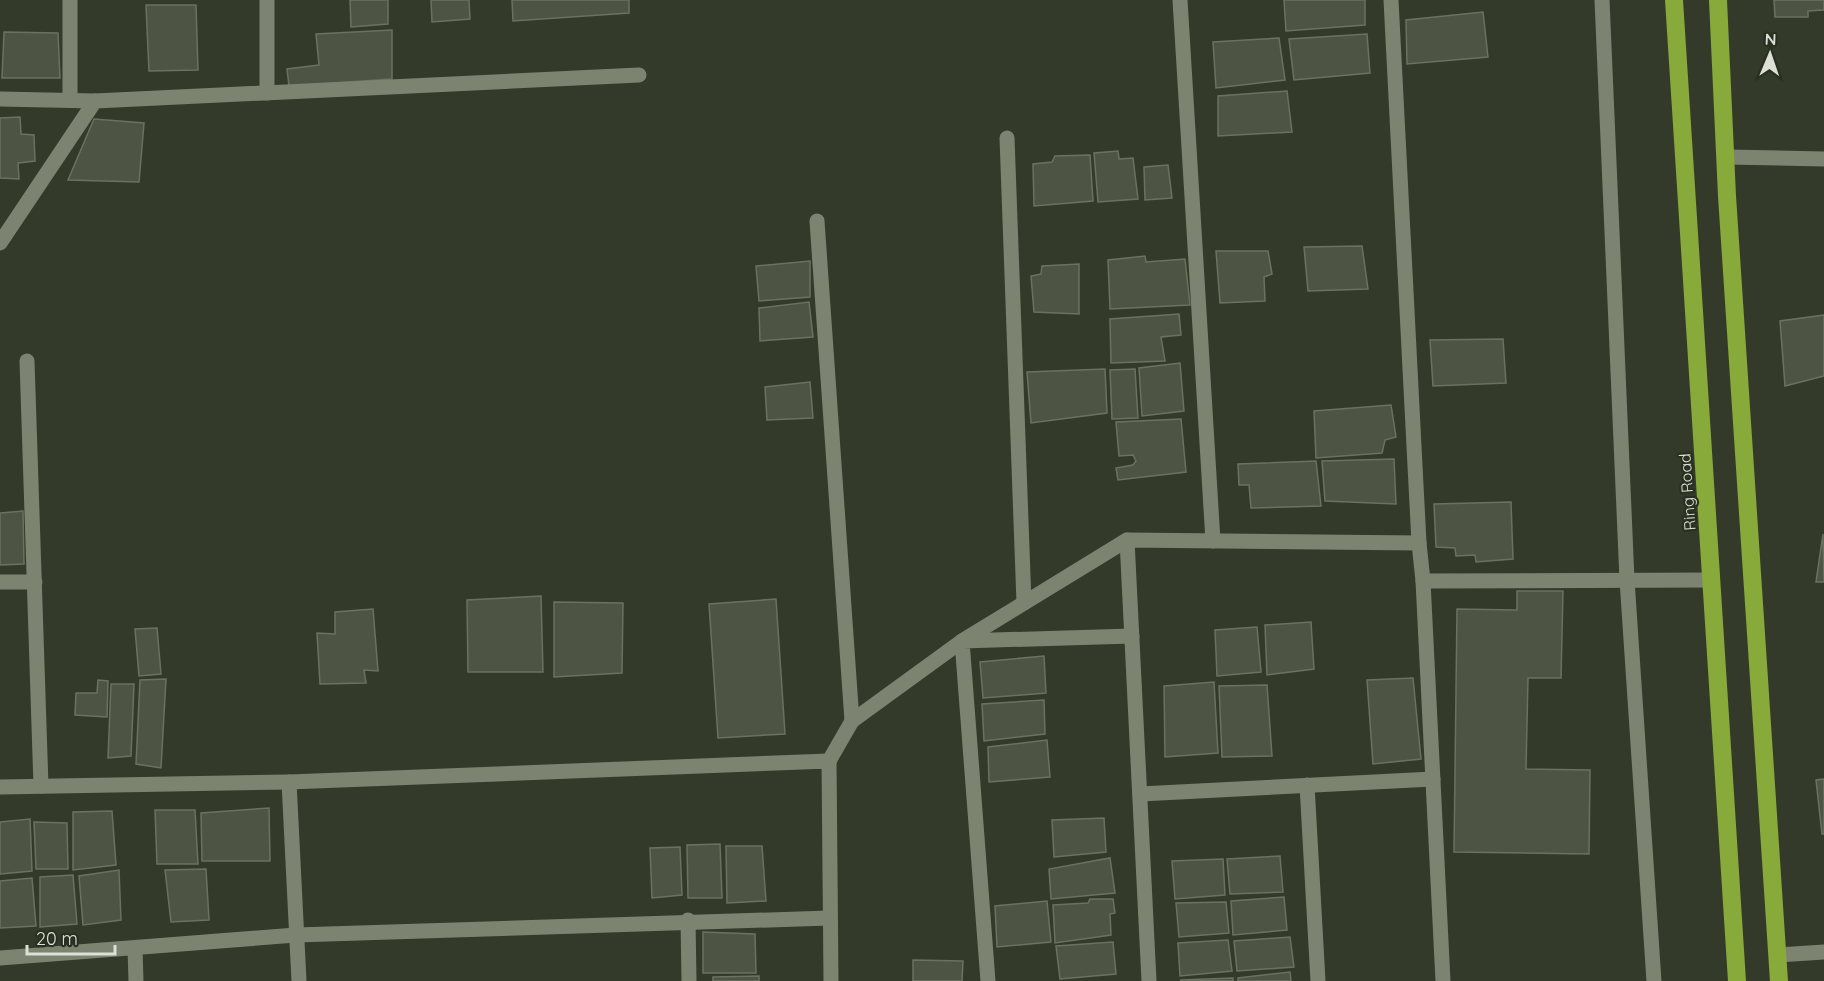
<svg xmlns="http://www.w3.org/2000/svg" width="1824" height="981" viewBox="0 0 1824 981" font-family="Quicksand,sans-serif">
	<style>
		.building { fill: #4d5443; stroke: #6a725f; stroke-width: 1.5 }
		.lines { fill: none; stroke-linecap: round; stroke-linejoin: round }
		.minor { stroke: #7c8471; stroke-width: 15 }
		.highway { stroke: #87aa3a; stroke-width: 18 }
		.labels { text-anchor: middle; stroke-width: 4.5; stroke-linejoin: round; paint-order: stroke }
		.street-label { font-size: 16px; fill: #dce0d6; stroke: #2a3020 }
	</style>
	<rect width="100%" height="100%" fill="#343a2a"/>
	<g class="building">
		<polygon points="350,0 388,0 388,24 351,27"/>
		<polygon points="431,0 469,0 470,19 432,22"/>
		<polygon points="512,0 629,0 629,13 513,21"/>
		<polygon points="1284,0 1365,0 1365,25 1286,31"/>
		<polygon points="1774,0 1824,0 1824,10 1808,11 1808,17 1775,17"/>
		<polygon points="146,5 196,5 198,70 149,71"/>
		<polygon points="1483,12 1488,57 1407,64 1406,20"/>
		<polygon points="392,30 392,79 289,86 287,69 319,65 316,34"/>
		<polygon points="4,32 58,33 60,78 2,78"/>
		<polygon points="1367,34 1370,73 1294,80 1289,39"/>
		<polygon points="1279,38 1285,80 1216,88 1213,42"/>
		<polygon points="1287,91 1292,132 1218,136 1218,96"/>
		<polygon points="20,117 21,134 34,135 35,161 18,163 19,179 0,178 0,118"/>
		<polygon points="94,119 144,123 139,182 68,180"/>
		<polygon points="1118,151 1119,159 1133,158 1138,199 1098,202 1094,153"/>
		<polygon points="1090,155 1093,201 1034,206 1033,164 1052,162 1055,156"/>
		<polygon points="1168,165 1172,198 1145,200 1144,167"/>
		<polygon points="1362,246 1368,289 1308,291 1304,247"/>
		<polygon points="1216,251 1268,251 1272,274 1264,277 1265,301 1220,303"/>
		<polygon points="1145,256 1146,262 1185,259 1190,305 1110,309 1108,260"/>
		<polygon points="810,261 810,297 759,301 756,266"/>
		<polygon points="1079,264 1079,314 1034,312 1031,276 1041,274 1042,266"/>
		<polygon points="809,302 813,337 760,341 759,308"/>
		<polygon points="1179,314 1181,335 1161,337 1165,361 1111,363 1110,319"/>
		<polygon points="1824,315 1824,376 1785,386 1780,321"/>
		<polygon points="1503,339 1506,383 1433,386 1430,340"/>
		<polygon points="1180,363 1184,411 1142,416 1139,368"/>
		<polygon points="1105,369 1107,413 1031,423 1027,372"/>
		<polygon points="1135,369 1138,418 1112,419 1110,370"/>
		<polygon points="810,382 813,418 767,420 765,387"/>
		<polygon points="1391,405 1396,437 1385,440 1382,453 1316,458 1314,411"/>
		<polygon points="1181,419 1186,472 1118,480 1116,468 1133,465 1136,461 1133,455 1119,456 1116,422"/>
		<polygon points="1394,459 1396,504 1325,501 1322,461"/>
		<polygon points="1316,461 1321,506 1251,508 1249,485 1239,485 1238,464"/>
		<polygon points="1511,502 1513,559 1476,562 1475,555 1456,556 1455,548 1436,547 1434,504"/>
		<polygon points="23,511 24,564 0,565 0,513"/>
		<polygon points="1823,534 1824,582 1816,582"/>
		<polygon points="1517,591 1563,591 1561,678 1528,678 1526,769 1590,770 1589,854 1454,852 1457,609 1517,610"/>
		<polygon points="541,596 543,672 468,672 467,600"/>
		<polygon points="776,599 785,734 718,738 709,604"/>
		<polygon points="554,602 623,603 622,673 554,677"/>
		<polygon points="373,609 378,671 364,670 366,683 320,684 317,633 335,634 335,612"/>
		<polygon points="1311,622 1314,669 1267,675 1265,625"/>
		<polygon points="1257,627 1261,672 1217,676 1215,630"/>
		<polygon points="157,628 161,674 139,676 135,629"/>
		<polygon points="1044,656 1046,693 983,698 980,662"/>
		<polygon points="1413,678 1421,759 1373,764 1367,680"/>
		<polygon points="166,679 161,768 136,764 140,680"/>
		<polygon points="98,680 108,681 107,717 75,715 76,693 97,693"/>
		<polygon points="1214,682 1218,753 1165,757 1164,686"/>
		<polygon points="111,684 134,684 131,756 108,758"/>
		<polygon points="1267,685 1272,756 1222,757 1219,686"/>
		<polygon points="1044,700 1045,734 984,741 982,704"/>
		<polygon points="1047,740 1050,777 989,782 988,747"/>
		<polygon points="1824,779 1824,834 1822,834 1816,780"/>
		<polygon points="269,808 270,861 202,861 201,813"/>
		<polygon points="155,810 195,810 198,864 157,864"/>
		<polygon points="112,811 116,865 73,870 73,812"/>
		<polygon points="1104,818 1106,852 1054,857 1052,820"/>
		<polygon points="30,819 32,871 0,874 0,822"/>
		<polygon points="34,822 67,823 68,869 36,869"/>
		<polygon points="720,844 722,898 688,898 687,845"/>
		<polygon points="726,846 762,846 766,901 727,903"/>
		<polygon points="680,847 682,895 652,898 650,848"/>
		<polygon points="1280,856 1283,892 1230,894 1227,859"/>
		<polygon points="1110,858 1115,893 1051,899 1049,869"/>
		<polygon points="1223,859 1225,895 1175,899 1172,861"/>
		<polygon points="206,869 209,920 171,922 165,870"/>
		<polygon points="119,870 121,920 83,925 79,876"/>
		<polygon points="73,875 77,924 40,927 40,877"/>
		<polygon points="32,878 36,926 0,928 0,881"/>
		<polygon points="1284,897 1287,930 1233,935 1231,901"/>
		<polygon points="1090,899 1113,899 1115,913 1110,914 1111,935 1055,943 1053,905 1088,903"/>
		<polygon points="1047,901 1051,942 997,947 995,906"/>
		<polygon points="1226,902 1229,933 1179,937 1176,903"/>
		<polygon points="703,932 755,934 756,973 703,973"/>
		<polygon points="1290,937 1294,967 1237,971 1234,941"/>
		<polygon points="1228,940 1232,971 1180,976 1178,943"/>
		<polygon points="1113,942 1116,974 1060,979 1056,946"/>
		<polygon points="913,960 963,961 962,981 913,981"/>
		<polygon points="1290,972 1291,981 1238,981 1238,978"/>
		<polygon points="759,976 759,981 713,981 713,977"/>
		<polygon points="1233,978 1233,981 1180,980"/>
	</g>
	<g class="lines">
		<g class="minor">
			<polyline points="70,0 70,100"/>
			<polyline points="267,0 267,93"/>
			<polyline points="1180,0 1213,541"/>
			<polyline points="1391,0 1419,543"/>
			<polyline points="1602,0 1627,580 1654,981"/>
			<polyline points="0,99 95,101"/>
			<polyline points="1007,138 1024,603"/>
			<polyline points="1726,157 1824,159"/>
			<polyline points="817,221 852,721"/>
			<polyline points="0,243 95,101 639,75"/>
			<polyline points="27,361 41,786"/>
			<polyline points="1423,581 1443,981"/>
			<polyline points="0,582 35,582"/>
			<polyline points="829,761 852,721 962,641 1127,540"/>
			<polyline points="289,782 299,981"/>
			<polyline points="1307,785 1318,981"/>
			<polyline points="0,787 289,782 829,761 831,981"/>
			<polyline points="1140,794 1433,779"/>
			<polyline points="688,920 689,981"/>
			<polyline points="135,948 136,981"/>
			<polyline points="1777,955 1824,952"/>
			<polyline points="0,958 296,935 829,918"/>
			<polyline points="988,981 962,641 1132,636"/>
			<polyline points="1149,981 1127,540 1419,543 1423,581 1712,580"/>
		</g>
		<g class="highway">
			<polyline points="1674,0 1737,981"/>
			<polyline points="1718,0 1727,196 1779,981"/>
		</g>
	</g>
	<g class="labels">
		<g class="street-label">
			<text transform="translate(1687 492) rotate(-94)" y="6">Ring Road</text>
		</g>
	</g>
	<g transform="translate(1770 54) rotate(2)" stroke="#2a3020" stroke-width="4.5" paint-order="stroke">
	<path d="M0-4.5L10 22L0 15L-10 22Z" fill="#dce0d6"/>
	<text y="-9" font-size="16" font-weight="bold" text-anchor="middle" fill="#dce0d6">N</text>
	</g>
	<path d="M27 945v9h88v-9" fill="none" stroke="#dce0d6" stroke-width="3"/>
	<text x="36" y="945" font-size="18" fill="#dce0d6" stroke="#2a3020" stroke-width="4.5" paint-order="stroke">20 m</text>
</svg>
